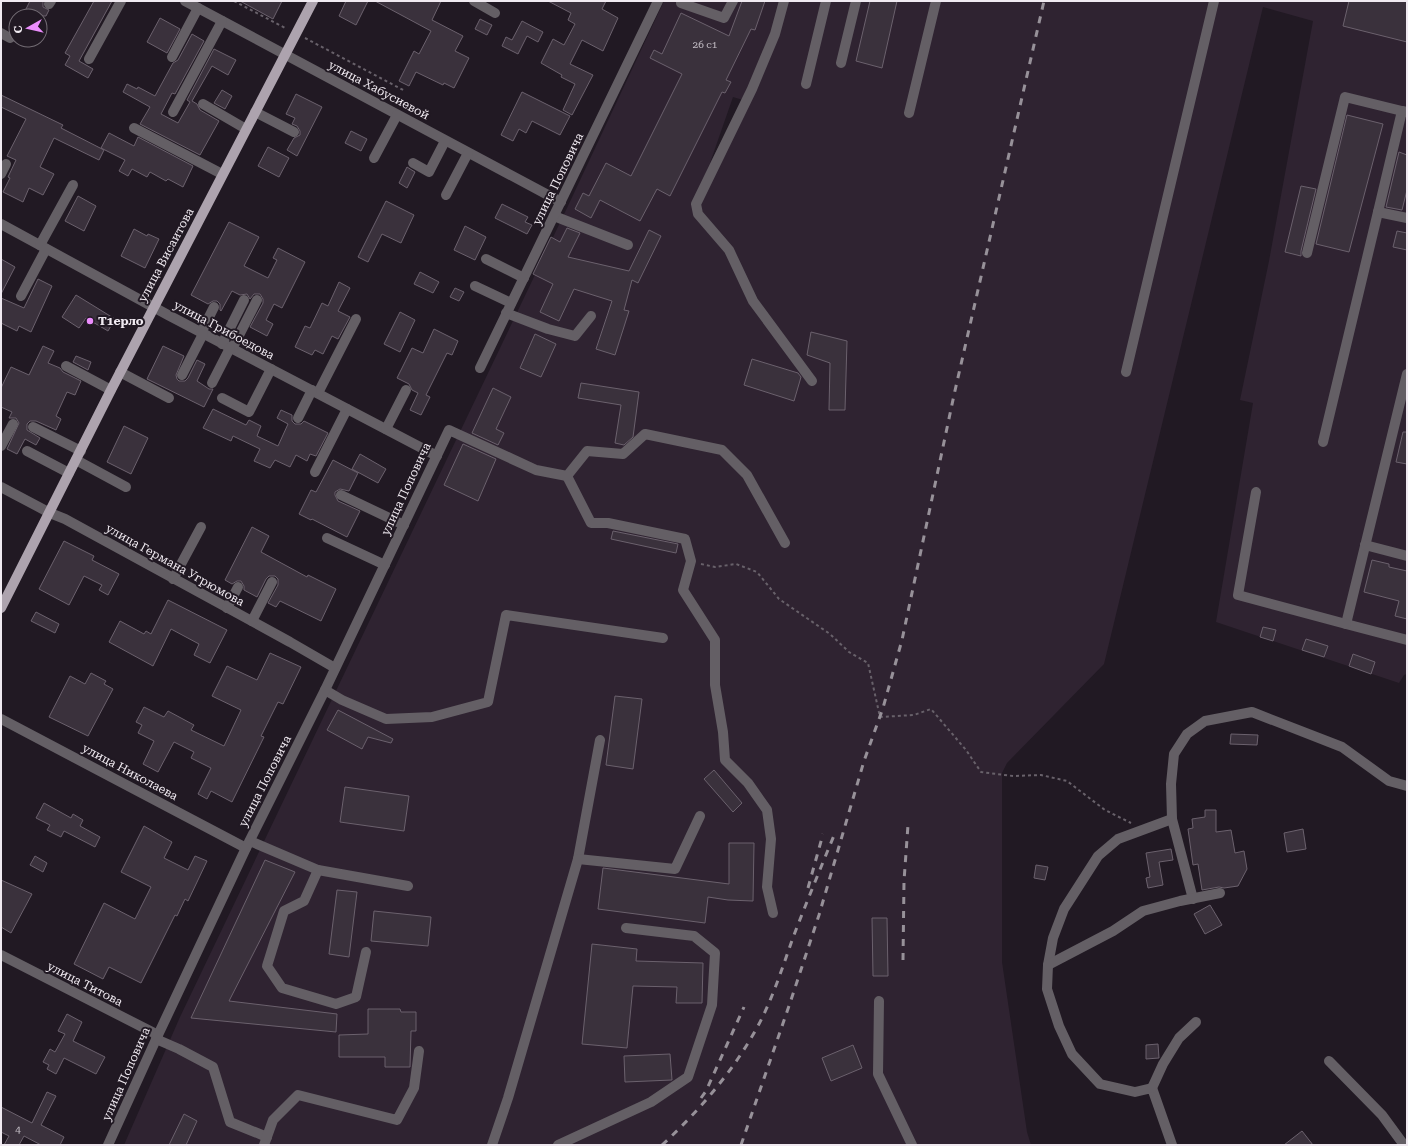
<svg xmlns="http://www.w3.org/2000/svg" width="1408" height="1146" viewBox="0 0 1408 1146" font-family="'Roboto Serif',serif">
	<style>
		.built { fill: #2f2331; fill-rule: evenodd }
		.building { fill: #3a313c; stroke: #6b616d }
		.lines { fill: none; stroke-linecap: round; stroke-linejoin: round }
		.path { stroke: #68616a; stroke-width: 2; stroke-dasharray: 3 3; stroke-linecap: butt }
		.minor { stroke: #645f65; stroke-width: 10 }
		.major { stroke: #ada3ae; stroke-width: 10 }
		.rail { stroke: #979199; stroke-width: 3; stroke-dasharray: 7 7; stroke-linecap: butt }
		.poi-dot { fill: #eb8dfc; stroke: #211923; stroke-width: 1.5 }
		.labels { text-anchor: middle; stroke-width: 4; stroke-linejoin: round; paint-order: stroke }
		.number-label { font-size: 10px; fill: #c2bcc4 }
		.street-label { font-size: 12px; fill: #f0eaf1; stroke: #211923 }
		.poi-label { font-size: 12px; font-weight: bold; fill: #f0eaf1; stroke: #211923; text-anchor: start }
	</style>
	<rect width="100%" height="100%" fill="#211923"/>
	<path class="built" d="M664 1H765V3L766 1H1407V674L1404 675 1399 683 1216 622 1253 403 1240 400 1269 261 1313 21 1263 7 1104 664 1007 763 1002 773V962L1027 1132 1031 1145H124L180 1017 567 208ZM733 97 743 100 710 163Z"/>
	<g class="building">
		<polygon points="30,1 43,1 43,7 49,10 46,16 30,16 24,13"/>
		<polygon points="94,1 112,1 79,61 93,69 88,78 65,65 70,56 65,53"/>
		<polygon points="240,1 282,1 273,19"/>
		<polygon points="346,1 368,1 356,25 339,16"/>
		<polygon points="375,1 441,1 432,20 463,36 455,51 469,58 454,88 444,83 443,85 416,72 409,86 399,81 414,51 419,54 431,31"/>
		<polygon points="548,1 606,1 602,9 618,18 603,51 582,40 570,64 593,75 572,115 563,110 575,84 561,77 562,75 541,63 553,39 564,45 575,24 568,20 571,13"/>
		<polygon points="742,1 765,1 755,30 751,29 726,80 731,82 725,93 722,92 670,196 657,189 640,221 600,200 591,218 575,209 583,193 589,196 606,163 631,176 682,74 650,58 654,50 662,54 681,13 729,36"/>
		<polygon points="870,1 897,1 882,68 856,61"/>
		<polygon points="1349,1 1407,1 1407,42 1343,26"/>
		<polygon points="160,18 180,29 167,53 147,42"/>
		<polygon points="480,19 492,25 487,35 475,29"/>
		<polygon points="522,21 543,32 538,42 527,36 518,54 502,46 506,37 512,40"/>
		<polygon points="192,34 204,41 175,94 172,93 161,114 178,123 190,102 187,100 214,49 236,60 228,75 212,66 192,101 197,104 200,110 219,121 200,155 140,124 150,107 123,92 127,84 137,89 138,87 155,96 173,63 178,60"/>
		<polygon points="222,90 232,96 225,109 214,103"/>
		<polygon points="522,92 570,116 560,135 532,121 526,133 519,129 513,141 501,135"/>
		<polygon points="296,94 322,107 297,156 287,150 294,138 300,135 300,131 297,126 292,124 295,118 286,114"/>
		<polygon points="1,95 63,125 61,128 104,150 99,160 54,138 40,167 54,174 43,195 29,188 23,202 3,192 10,178 8,177 16,160 7,156 26,119 1,107"/>
		<polygon points="1347,115 1383,124 1349,252 1316,244"/>
		<polygon points="351,131 367,139 361,151 345,143"/>
		<polygon points="109,133 134,146 138,137 193,166 183,187 168,179 166,181 150,172 147,177 132,169 128,176 119,171 125,160 101,148"/>
		<polygon points="268,147 289,158 279,177 258,166"/>
		<polygon points="1399,152 1407,155 1407,190 1402,210 1386,207"/>
		<polygon points="407,167 415,172 407,188 399,183"/>
		<polygon points="1301,186 1316,189 1301,251 1301,256 1285,252"/>
		<polygon points="78,196 96,206 84,231 65,221"/>
		<polygon points="386,201 414,215 401,243 382,234 368,262 358,257"/>
		<polygon points="502,204 528,217 525,222 532,225 527,234 495,218"/>
		<polygon points="229,222 259,237 244,266 268,278 277,260 273,258 278,248 305,262 282,308 274,304 266,320 273,324 267,336 250,327 263,303 263,299 260,294 254,294 250,299 247,294 240,295 232,291 221,311 220,310 220,304 217,301 213,301 208,304 191,295"/>
		<polygon points="465,226 486,237 475,260 454,250"/>
		<polygon points="567,228 580,233 568,257 629,271 649,230 661,236 638,283 632,280 624,310 629,311 615,355 596,349 612,301 574,289 559,321 540,312 553,284 533,274 551,237 560,242"/>
		<polygon points="134,229 147,236 148,234 159,239 145,268 121,256"/>
		<polygon points="1397,231 1407,233 1407,250 1393,247"/>
		<polygon points="1,259 15,267 1,294"/>
		<polygon points="420,272 439,282 433,293 414,284"/>
		<polygon points="38,279 52,286 31,332 19,326 17,331 1,323 1,298 24,308"/>
		<polygon points="339,282 350,288 338,311 350,317 338,339 332,336 323,354 315,350 312,355 295,347 305,326 310,328 322,303 328,306"/>
		<polygon points="455,288 464,292 459,301 450,297"/>
		<polygon points="76,295 115,319 108,331 86,318 79,328 62,317"/>
		<polygon points="400,312 415,320 400,352 384,344"/>
		<polygon points="434,329 458,341 452,355 447,353 426,395 430,397 421,415 410,410 418,393 412,390 409,384 397,378 412,348 423,353"/>
		<polygon points="811,332 847,341 845,410 829,410 830,363 807,355"/>
		<polygon points="535,334 556,344 541,377 520,368"/>
		<polygon points="43,346 54,351 48,363 60,368 63,372 81,381 75,395 67,392 56,416 61,419 56,430 36,421 30,421 27,424 27,430 40,438 36,445 25,439 17,454 7,449 19,423 16,418 9,418 12,412 1,407 1,388 11,367 29,375"/>
		<polygon points="163,346 184,356 176,375 177,379 179,381 185,381 188,378 197,360 205,364 197,381 209,389 213,389 204,407 147,379"/>
		<polygon points="76,356 91,362 88,370 73,362"/>
		<polygon points="752,359 798,373 801,377 794,401 744,385"/>
		<polygon points="581,383 639,392 633,437 624,445 615,443 621,405 578,398"/>
		<polygon points="493,388 511,397 496,429 504,433 498,445 472,433"/>
		<polygon points="213,409 246,425 249,420 261,426 257,436 278,446 288,424 277,418 281,410 292,415 292,421 295,424 301,424 304,421 328,433 316,456 310,454 307,461 296,455 290,467 275,460 270,468 254,461 260,449 233,436 231,441 203,428"/>
		<polygon points="124,426 148,438 131,474 107,462"/>
		<polygon points="1403,432 1407,432 1407,464 1396,462"/>
		<polygon points="463,444 496,459 478,501 444,485"/>
		<polygon points="360,454 386,469 378,483 352,469"/>
		<polygon points="333,460 358,473 349,491 340,489 335,492 335,495 338,501 360,511 347,537 312,519 311,520 299,514 311,490 316,492"/>
		<polygon points="252,527 269,536 261,552 307,577 308,575 336,589 321,621 280,601 276,607 268,603 278,585 278,579 275,576 269,576 266,579 257,597 244,590 244,586 241,581 237,581 232,584 225,580"/>
		<polygon points="613,531 678,544 676,553 611,539"/>
		<polygon points="64,541 94,556 92,560 119,574 108,595 99,590 102,585 84,576 69,605 39,589"/>
		<polygon points="1372,560 1389,564 1389,567 1407,571 1407,619 1395,616 1399,601 1364,592"/>
		<polygon points="168,600 227,630 210,663 194,655 199,644 171,629 153,666 109,642 120,621 144,634 146,631 151,634"/>
		<polygon points="36,612 59,624 55,633 31,621"/>
		<polygon points="1263,627 1276,630 1273,641 1260,637"/>
		<polygon points="1306,639 1328,646 1324,657 1302,650"/>
		<polygon points="270,653 301,667 283,704 278,702 261,736 264,737 232,802 211,791 207,799 198,794 211,768 191,758 194,752 174,742 158,772 143,764 154,741 138,733 142,725 136,722 144,707 164,717 168,711 194,725 191,730 224,746 241,710 212,696 227,666 257,680"/>
		<polygon points="1353,654 1375,662 1371,674 1349,666"/>
		<polygon points="91,673 106,681 104,684 113,689 88,736 49,717 70,676 85,684"/>
		<polygon points="615,696 642,699 633,769 606,765"/>
		<polygon points="338,710 393,739 391,743 368,737 362,749 327,730"/>
		<polygon points="1231,734 1258,735 1257,745 1230,744"/>
		<polygon points="714,770 742,803 733,812 704,779"/>
		<polygon points="345,787 409,796 404,831 340,822"/>
		<polygon points="44,803 71,818 73,814 83,820 80,826 100,837 95,847 64,831 61,837 47,830 50,825 36,818"/>
		<polygon points="1205,810 1216,810 1216,832 1231,830 1235,853 1244,851 1247,869 1238,886 1224,888 1219,887 1202,890 1198,864 1193,865 1188,829 1193,828 1192,819 1205,817"/>
		<polygon points="144,826 172,842 164,858 188,870 195,856 207,861 188,901 185,899 177,916 175,915 141,983 109,967 103,979 74,964 104,903 135,919 151,887 121,872"/>
		<polygon points="1303,829 1306,849 1287,852 1284,833"/>
		<polygon points="729,843 754,843 753,901 728,900 708,897 705,923 598,909 603,868 729,884"/>
		<polygon points="1171,849 1173,860 1159,862 1163,885 1148,888 1146,878 1150,877 1146,853"/>
		<polygon points="35,856 47,863 43,872 30,865"/>
		<polygon points="265,860 295,872 229,1001 337,1014 336,1032 191,1018"/>
		<polygon points="1036,865 1048,867 1045,880 1034,878"/>
		<polygon points="1,880 32,894 11,933 1,927"/>
		<polygon points="337,890 357,892 349,957 329,954"/>
		<polygon points="1210,905 1222,925 1205,934 1194,914"/>
		<polygon points="374,911 431,917 428,946 371,941"/>
		<polygon points="872,918 887,918 888,976 873,976"/>
		<polygon points="592,944 637,949 636,961 703,963 702,1003 676,1003 677,987 633,986 627,1048 582,1044"/>
		<polygon points="368,1009 400,1009 401,1012 416,1012 416,1031 411,1031 410,1067 385,1067 385,1057 339,1057 339,1035 368,1034"/>
		<polygon points="67,1014 82,1022 73,1041 105,1057 96,1074 64,1058 56,1074 47,1069 49,1065 43,1062 50,1049 55,1052 65,1034 58,1031"/>
		<polygon points="1158,1044 1159,1058 1146,1059 1146,1045"/>
		<polygon points="853,1045 862,1068 831,1081 822,1058"/>
		<polygon points="670,1054 672,1080 625,1082 624,1056"/>
		<polygon points="47,1092 56,1096 41,1125 64,1137 60,1145 41,1145 24,1136 19,1145 4,1145 9,1136 1,1132 1,1107 32,1123"/>
		<polygon points="184,1114 197,1121 186,1145 169,1145"/>
		<polygon points="1302,1131 1313,1145 1284,1145"/>
	</g>
	<g class="lines">
		<g class="path">
			<polyline points="234,1 287,29"/>
			<polyline points="305,38 405,91"/>
			<polyline points="701,564 715,567 736,564 757,572 779,599 830,634 849,652 868,663 880,717 914,715 931,709 966,750 981,772 1013,776 1041,775 1067,781 1105,810 1131,823"/>
		</g>
		<g class="minor">
			<polyline points="185,1 561,202"/>
			<polyline points="474,1 495,13"/>
			<polyline points="784,1 775,34 752,89 696,204 698,214 729,250 753,301 812,381"/>
			<polyline points="681,3 724,18 733,1"/>
			<polyline points="49,4 51,1"/>
			<polyline points="1,33 10,38"/>
			<polyline points="172,57 198,8"/>
			<polyline points="89,59 121,1"/>
			<polyline points="841,63 856,1"/>
			<polyline points="806,84 826,1"/>
			<polyline points="203,104 246,129"/>
			<polyline points="173,112 222,21"/>
			<polyline points="255,112 294,132"/>
			<polyline points="909,113 936,1"/>
			<polyline points="134,128 222,174"/>
			<polyline points="374,158 397,115"/>
			<polyline points="413,163 429,172 445,141"/>
			<polyline points="1,174 6,164"/>
			<polyline points="446,195 468,153"/>
			<polyline points="1378,212 1402,111 1407,112"/>
			<polyline points="554,216 628,245"/>
			<polyline points="1,224 168,315 437,456"/>
			<polyline points="40,245 73,185"/>
			<polyline points="1307,253 1345,97 1402,111"/>
			<polyline points="486,259 524,278"/>
			<polyline points="475,286 511,303"/>
			<polyline points="21,296 46,249"/>
			<polyline points="506,313 548,329 575,336 591,316"/>
			<polyline points="201,333 214,307"/>
			<polyline points="222,344 244,300"/>
			<polyline points="232,349 257,300"/>
			<polyline points="66,366 111,390"/>
			<polyline points="480,368 658,1"/>
			<polyline points="120,372 169,398"/>
			<polyline points="1126,372 1214,1"/>
			<polyline points="1407,374 1346,624 1407,640"/>
			<polyline points="182,375 203,334"/>
			<polyline points="212,383 230,348"/>
			<polyline points="318,393 356,319"/>
			<polyline points="222,398 249,412 271,369"/>
			<polyline points="298,418 312,390"/>
			<polyline points="33,427 81,451"/>
			<polyline points="386,429 406,390"/>
			<polyline points="1323,442 1378,212 1407,218"/>
			<polyline points="1,446 13,424"/>
			<polyline points="27,451 69,473"/>
			<polyline points="76,460 126,487"/>
			<polyline points="315,472 347,409"/>
			<polyline points="567,476 591,523 608,523 685,539 691,561 683,590 715,640 715,685 723,732 725,760 748,783 767,810 771,839 767,887 773,913"/>
			<polyline points="1,487 50,513 65,519 290,642 335,668"/>
			<polyline points="1256,492 1238,595 1346,624"/>
			<polyline points="341,495 404,525"/>
			<polyline points="327,538 385,565"/>
			<polyline points="1365,545 1407,556"/>
			<polyline points="173,579 201,527"/>
			<polyline points="227,608 238,587"/>
			<polyline points="252,621 272,582"/>
			<polyline points="325,690 342,700 386,719 432,717 488,702 506,615 663,638"/>
			<polyline points="1,719 246,848"/>
			<polyline points="1172,819 1118,839 1098,856 1064,909 1053,938 1048,965 1047,989 1059,1026 1072,1054 1100,1084 1135,1092 1152,1088 1172,1145"/>
			<polyline points="250,841 318,870 408,886"/>
			<polyline points="578,859 600,740"/>
			<polyline points="318,870 304,901 284,911 267,966 282,988 336,1004 356,997 366,952"/>
			<polyline points="1193,899 1172,819 1171,784 1174,754 1187,734 1205,721 1252,712 1342,747 1389,781 1407,786"/>
			<polyline points="1,955 158,1035"/>
			<polyline points="1048,965 1113,931 1143,911 1180,901 1220,893"/>
			<polyline points="879,1001 878,1074 912,1145"/>
			<polyline points="156,1039 179,1049 213,1067 230,1122 267,1137"/>
			<polyline points="1329,1061 1382,1115 1404,1145"/>
			<polyline points="1152,1088 1163,1064 1179,1038 1196,1022"/>
			<polyline points="108,1145 158,1035 246,848 325,690 449,430 536,470 567,476 587,451 623,454 645,434 722,450 747,475 785,543"/>
			<polyline points="264,1145 273,1120 298,1095 397,1120 414,1088 419,1051"/>
			<polyline points="492,1145 508,1098 578,859 675,869 700,816"/>
			<polyline points="558,1145 651,1102 688,1077 712,1005 715,953 694,936 626,928"/>
		</g>
		<polyline class="major" points="1,608 111,390 313,1"/>
		<g class="rail">
			<polyline points="808,888 823,834"/>
			<polyline points="903,960 904,881 908,825"/>
			<polyline points="701,1098 706,1091 744,1007"/>
			<path d="M662 1145C697 1113 730 1075 754 1033 772 1002 782 968 794 935 807 901 821 867 835 833"/>
			<polyline points="741,1145 790,1003 819,915 864,761 883,708 902,640 954,395 1044,1"/>
		</g>
	</g>
	<circle class="poi-dot" cx="90" cy="321" r="4"/>
	<g class="labels">
		<g class="number-label">
			<text x="705" y="48">26 с1</text>
			<text x="18" y="1133">4</text>
		</g>
		<g class="street-label">
			<text transform="translate(379 90) rotate(28)" y="4">улица Хабусиевой</text>
			<text transform="translate(558 179) rotate(-64)" y="4">улица Поповича</text>
			<text transform="translate(166 255) rotate(-62)" y="4">улица Висаитова</text>
			<text transform="translate(224 330) rotate(28)" y="4">улица Грибоедова</text>
			<text transform="translate(406 489) rotate(-65)" y="4">улица Поповича</text>
			<text transform="translate(175 565) rotate(29)" y="4">улица Германа Угрюмова</text>
			<text transform="translate(130 772) rotate(28)" y="4">улица Николаева</text>
			<text transform="translate(265 781) rotate(-63)" y="4">улица Поповича</text>
			<text transform="translate(85 984) rotate(27)" y="4">улица Титова</text>
			<text transform="translate(126 1074) rotate(-66)" y="4">улица Поповича</text>
		</g>
		<g class="poi-label">
			<text x="98" y="325">Т1ерло</text>
		</g>
	</g>
	<rect width="1408" height="1146" fill="none" stroke="#f0eaf1" stroke-width="4"/>
	<g transform="translate(28 28) rotate(262)"><circle r="19" fill="#211923" stroke="#746d75"/>
	<path d="M0-3L7 15L0 10L-7 15Z" fill="#eb8dfc"/>
	<text y="-6" font-size="11" font-weight="bold" text-anchor="middle" fill="#f0eaf1">С</text>
	</g>
</svg>
